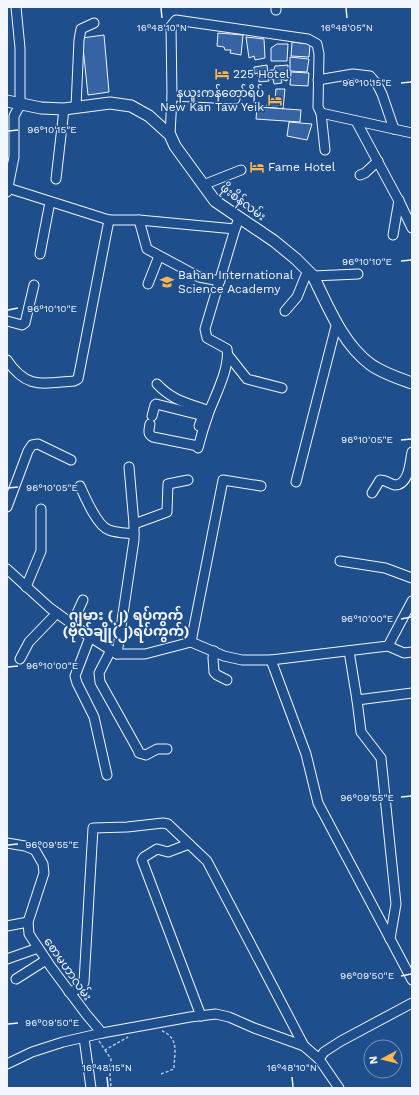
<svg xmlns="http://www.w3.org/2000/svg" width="419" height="1095" viewBox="0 0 419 1095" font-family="'Work Sans','Noto Sans Myanmar',sans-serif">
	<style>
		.building { fill: #3563a3; stroke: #f2f6ff }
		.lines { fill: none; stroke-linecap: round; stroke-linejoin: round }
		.minor-casing { stroke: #f2f6ff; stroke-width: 11 }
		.major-casing { stroke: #f2f6ff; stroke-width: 13 }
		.path { stroke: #b3c4dc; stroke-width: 1.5; stroke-dasharray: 3 2; stroke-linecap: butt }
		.minor { stroke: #1f4e8c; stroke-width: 9 }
		.major { stroke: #1f4e8c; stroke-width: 11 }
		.ticks { fill: none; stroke: #f2f6ff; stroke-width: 1.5 }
		.labels { text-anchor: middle; stroke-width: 3; stroke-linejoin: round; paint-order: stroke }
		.poi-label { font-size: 12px; fill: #f2f6ff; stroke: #1f4e8c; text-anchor: start }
		.street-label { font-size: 12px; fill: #f2f6ff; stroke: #1f4e8c }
		.quarter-label { font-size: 14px; font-weight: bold; fill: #f2f6ff; stroke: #1f4e8c }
		.ticks-label { font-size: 10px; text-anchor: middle; fill: #f2f6ff; stroke: #1f4e8c; stroke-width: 3; stroke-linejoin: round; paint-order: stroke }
	</style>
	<rect width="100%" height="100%" fill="#1f4e8c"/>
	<g class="building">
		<polygon points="218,33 243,35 241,55 230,53 231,50 225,50 224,47 217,46"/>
		<polygon points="104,35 109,92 88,95 82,38"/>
		<polygon points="246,37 264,39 265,58 255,60 254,56 249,58"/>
		<polygon points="292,42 310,44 309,57 291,56"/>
		<polygon points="277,44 288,44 287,61 271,61 271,48"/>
		<polygon points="290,57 309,59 307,72 290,71"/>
		<polygon points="267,65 269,81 259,82 258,73 254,74 254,67"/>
		<polygon points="288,65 287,81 281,79 282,83 274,84 273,79 270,79 270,70 274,70 275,66"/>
		<polygon points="291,72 309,73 308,86 290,85"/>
		<polygon points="276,89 285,89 283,109 267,107 268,98 275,100"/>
		<polygon points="257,107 301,110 300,122 256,119"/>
		<polygon points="289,122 312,124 307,140 287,136"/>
	</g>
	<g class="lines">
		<defs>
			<g id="minor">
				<polyline points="276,10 276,7"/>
				<polyline points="318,80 353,74 370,76 377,84 382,94 394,129"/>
				<polyline points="172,96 235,99"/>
				<polyline points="76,107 79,40 81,29 94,23"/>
				<polyline points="321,113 412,133"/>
				<polyline points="356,121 400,203 412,228"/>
				<polyline points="170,135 172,96 171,26 176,20 308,39 317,44 319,54 318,107 321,113 325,150"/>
				<polyline points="360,175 365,173 378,161"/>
				<polyline points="56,179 64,109"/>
				<polyline points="203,185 241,170"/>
				<polyline points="8,188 109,220 139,220 235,229"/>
				<polyline points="7,192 14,157 14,116 20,105 20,48 16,7"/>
				<polyline points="139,220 147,249 199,277 220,281"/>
				<polyline points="393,235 399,200"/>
				<polyline points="40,254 50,202"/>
				<polyline points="313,276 358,274"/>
				<polyline points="148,284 159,256"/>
				<polyline points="285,311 297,297 308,270"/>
				<polyline points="7,321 22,325 25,323 34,285"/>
				<polyline points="228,355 247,379 282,388"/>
				<path d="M7 360C27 390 43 383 74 381L78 379 109 220"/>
				<path d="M157 384C173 401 188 403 209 411"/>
				<polyline points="152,416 155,405 156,404 200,415 202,418 199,426"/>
				<path d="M150 424C149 430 147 434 153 437L198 446"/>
				<path d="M198 448C201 436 205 423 209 412 216 394 230 367 227 349L207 338 205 329 235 229 239 218"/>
				<polyline points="129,467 134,524"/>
				<polyline points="296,482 337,322"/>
				<path d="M80 486C85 497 97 526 109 530 117 533 126 533 134 534V540L117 654"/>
				<path d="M372 493 380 480C386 480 390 484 395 485 409 485 410 462 412 452"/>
				<polyline points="7,507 28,451 32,445 38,444 71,460"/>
				<polyline points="134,534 134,524 167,512 168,484 188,480"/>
				<polyline points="340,561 385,568 412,578"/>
				<polyline points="7,569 50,608 90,637 117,654 145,654 191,642 224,656 242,660 271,660 388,646 412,601"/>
				<polyline points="26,587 41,551 41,509"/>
				<polyline points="72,624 83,600"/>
				<polyline points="90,637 75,676 77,683 94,717 107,775"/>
				<polyline points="191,642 223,480 261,486"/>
				<polyline points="388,646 404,653 412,652"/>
				<polyline points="111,650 99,673 100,682 138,750 139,753 146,755 157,749 167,749"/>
				<polyline points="214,651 213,658 214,672 217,675 227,680"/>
				<polyline points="349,651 357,700 361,732 381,758 396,904 390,939"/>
				<polyline points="20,659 29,642 57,613"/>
				<polyline points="271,660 306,754 318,803 412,980"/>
				<polyline points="357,700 412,693"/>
				<polyline points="7,843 25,846 35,850 43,864 44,873 28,922 29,934 51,967 86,1014 102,1033"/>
				<polyline points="189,844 168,852 157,849 144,857 142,860 201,1016"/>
				<polyline points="7,926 28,922"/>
				<polyline points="7,959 38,948"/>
				<polyline points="16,979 46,960"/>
				<path d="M69 992C76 990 82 989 84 982L93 828 127 827 163 823 168 824 207 861 304 1046"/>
				<polyline points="84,1038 91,1088"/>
				<polyline points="319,1059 324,1052 341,1041 412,1003"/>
				<polyline points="7,1064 32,1052 63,1042 102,1033 190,1017 216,1014 229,1017 254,1028 304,1046 319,1059 339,1088"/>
			</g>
			<path id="major" d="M7 101 41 108 64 109 110 103 131 106 149 116 170 135 175 146 215 201 274 241 296 259 313 276C328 306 342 343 370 364 382 373 398 378 412 383"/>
		</defs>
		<use href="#minor" class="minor-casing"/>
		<use href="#major" class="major-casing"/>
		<g class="path">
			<polyline points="99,1041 105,1050 128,1037"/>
			<polyline points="105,1050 111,1059 110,1074 111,1088"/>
			<path d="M161 1074 174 1069C174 1054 180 1038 162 1031"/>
		</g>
		<use href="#minor" class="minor"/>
		<use href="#major" class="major"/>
	</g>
	<path class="ticks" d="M161 8 162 18M346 8 347 18M401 83 411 82M8 131 18 130M401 261 411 260M8 310 18 308M401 440 411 439M8 488 18 487M401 619 411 617M8 667 18 666M401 797 411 796M8 845 18 844M401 976 411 974M8 1024 18 1023M107 1077 108 1087M292 1077 293 1087"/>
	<defs>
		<symbol id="hotel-bare" viewBox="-9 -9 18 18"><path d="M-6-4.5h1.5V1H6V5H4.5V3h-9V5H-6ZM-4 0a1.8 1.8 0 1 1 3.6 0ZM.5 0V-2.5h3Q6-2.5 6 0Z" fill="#ffb74d" stroke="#1f4e8c" stroke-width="2.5" paint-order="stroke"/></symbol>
		<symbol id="school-bare" viewBox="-9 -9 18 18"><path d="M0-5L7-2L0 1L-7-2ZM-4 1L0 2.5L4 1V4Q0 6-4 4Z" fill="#ffb74d" stroke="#1f4e8c" stroke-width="2.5" paint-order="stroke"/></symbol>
	</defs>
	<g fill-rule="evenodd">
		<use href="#hotel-bare" x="212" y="64" width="20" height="20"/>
		<use href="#hotel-bare" x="265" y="90" width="20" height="20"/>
		<use href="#hotel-bare" x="247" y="157" width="20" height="20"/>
		<use href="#school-bare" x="157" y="272" width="20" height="20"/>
	</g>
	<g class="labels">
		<g class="poi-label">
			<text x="233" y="78">225 Hotel</text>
			<text x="264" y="97" text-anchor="end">နယူးကန်တော်ရိပ်<tspan x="264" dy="14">New Kan Taw Yeik</tspan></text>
			<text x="268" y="171">Fame Hotel</text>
			<text x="178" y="279">Bahan International<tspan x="178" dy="14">Science Academy</tspan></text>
		</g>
		<g class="street-label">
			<text transform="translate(243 202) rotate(37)" y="4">ဖိုးစိန်လမ်း</text>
			<text transform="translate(68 969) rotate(55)" y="4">စောမဟာလမ်း</text>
		</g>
		<g class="quarter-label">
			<text x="126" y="620">ဂျမား (၂) ရပ်ကွက်<tspan x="126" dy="16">(ဗိုလ်ချို(၂)ရပ်ကွက်)</tspan></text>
		</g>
	</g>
	<g class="ticks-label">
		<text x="162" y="31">16°48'10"N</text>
		<text x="347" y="31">16°48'05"N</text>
		<text x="367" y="86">96°10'15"E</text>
		<text x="52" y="133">96°10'15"E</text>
		<text x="367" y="265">96°10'10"E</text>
		<text x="52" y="312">96°10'10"E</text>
		<text x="367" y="443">96°10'05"E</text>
		<text x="52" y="491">96°10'05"E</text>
		<text x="367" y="622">96°10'00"E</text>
		<text x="52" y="669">96°10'00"E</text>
		<text x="367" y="801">96°09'55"E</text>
		<text x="52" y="848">96°09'55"E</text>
		<text x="367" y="979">96°09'50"E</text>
		<text x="52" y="1026">96°09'50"E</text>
		<text x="107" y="1071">16°48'15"N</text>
		<text x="292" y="1071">16°48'10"N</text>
	</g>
	<rect width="419" height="1095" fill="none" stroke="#f2f6ff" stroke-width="16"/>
	<g transform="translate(383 1059) rotate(263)"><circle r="19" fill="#1f4e8c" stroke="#7391ba"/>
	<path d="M0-3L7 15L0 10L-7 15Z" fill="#ffb74d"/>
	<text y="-6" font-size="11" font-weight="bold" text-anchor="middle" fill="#f2f6ff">N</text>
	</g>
</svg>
